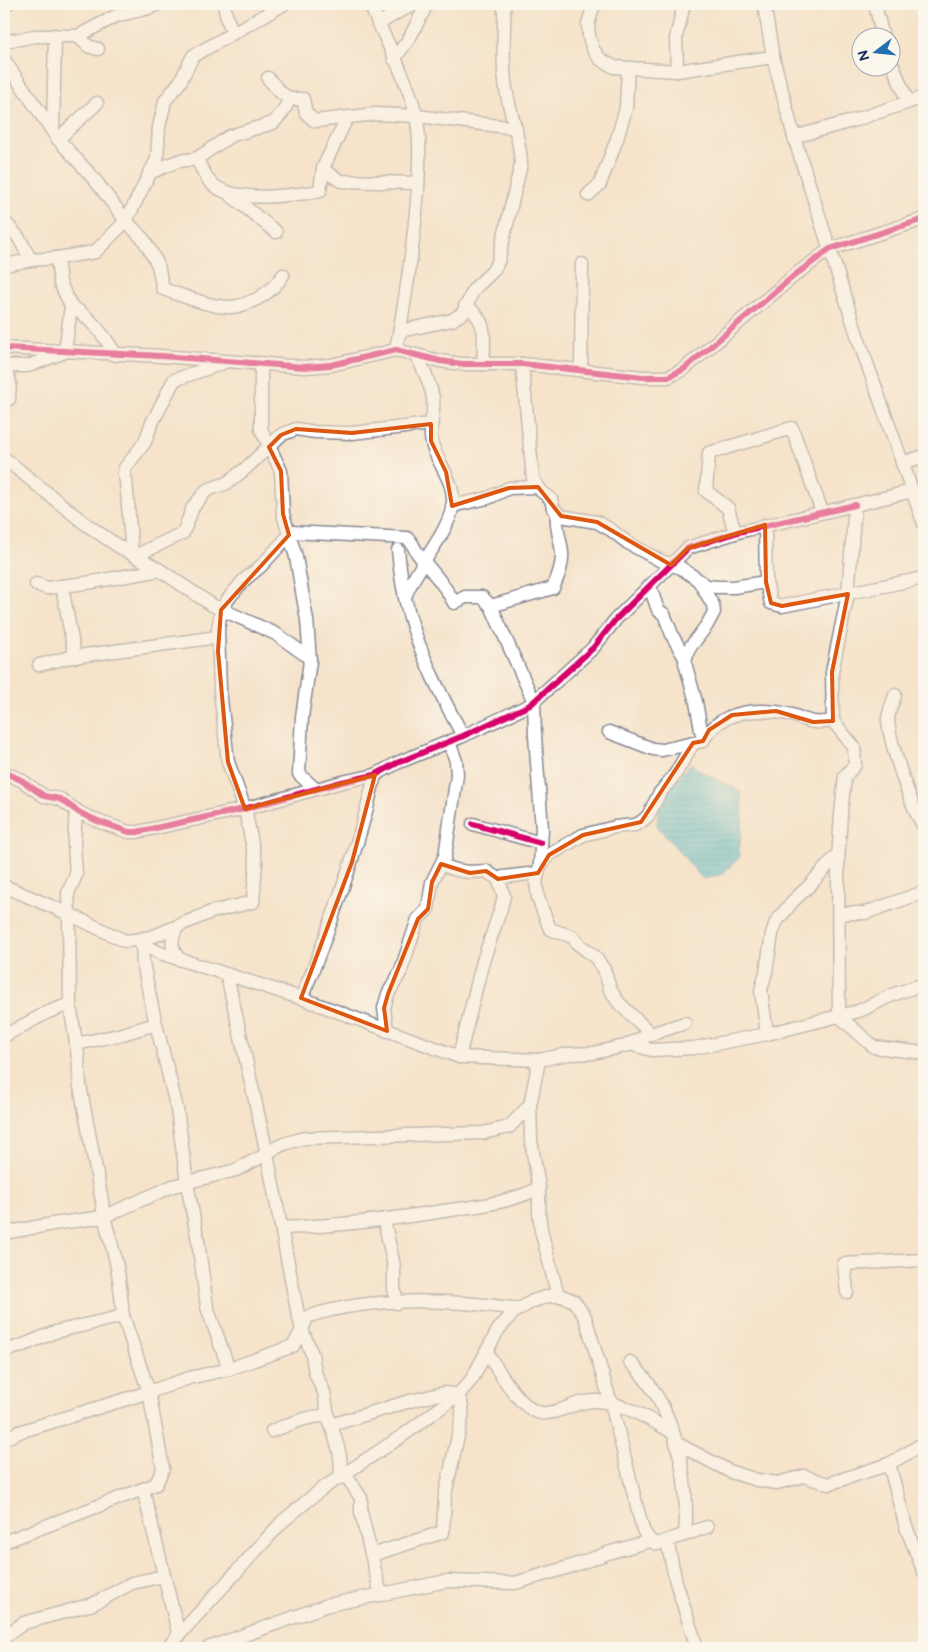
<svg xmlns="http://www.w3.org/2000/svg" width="928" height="1652" viewBox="0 0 928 1652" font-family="'Balsamiq Sans',sans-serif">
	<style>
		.water { fill: url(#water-rules); stroke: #387798 }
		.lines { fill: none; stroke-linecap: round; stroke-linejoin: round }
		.minor-casing { stroke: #888994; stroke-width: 15 }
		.minor { stroke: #fff; stroke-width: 12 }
		.cycleway-casing { stroke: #fbf7ec; stroke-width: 9 }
		.cycleway { stroke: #d6006c; stroke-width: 6 }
		.marked { fill: none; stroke: #de5710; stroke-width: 4; stroke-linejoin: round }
	</style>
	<defs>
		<pattern id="water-rules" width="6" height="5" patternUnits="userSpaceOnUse" patternTransform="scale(1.25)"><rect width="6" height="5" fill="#54bfd1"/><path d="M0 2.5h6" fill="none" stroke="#459cad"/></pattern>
	</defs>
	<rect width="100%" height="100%" fill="#fbf7ec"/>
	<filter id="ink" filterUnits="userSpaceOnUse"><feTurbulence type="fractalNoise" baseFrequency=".02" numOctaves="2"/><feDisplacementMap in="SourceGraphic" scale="10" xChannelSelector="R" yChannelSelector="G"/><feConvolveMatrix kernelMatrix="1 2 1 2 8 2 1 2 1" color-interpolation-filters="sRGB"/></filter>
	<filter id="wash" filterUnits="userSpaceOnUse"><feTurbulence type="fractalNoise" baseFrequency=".0096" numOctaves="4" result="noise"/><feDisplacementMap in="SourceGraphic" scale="20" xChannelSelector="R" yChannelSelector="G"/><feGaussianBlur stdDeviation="1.12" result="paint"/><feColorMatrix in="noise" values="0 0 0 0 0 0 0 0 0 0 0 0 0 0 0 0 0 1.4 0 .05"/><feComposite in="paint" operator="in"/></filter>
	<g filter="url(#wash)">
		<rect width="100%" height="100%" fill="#f5e3ca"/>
		<path class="water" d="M691 763C705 776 724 782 741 792L743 816 739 852 740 857 723 874 703 879 657 826 658 803Z"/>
	</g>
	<g filter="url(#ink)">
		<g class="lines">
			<defs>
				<g id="minor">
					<polyline points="224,4 227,19 233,32"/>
					<path d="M370 4C384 38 409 81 416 116 421 139 419 165 418 188 414 243 406 297 396 350"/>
					<polyline points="594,4 588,24 589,37 593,49 600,59 614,67 677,71 773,57"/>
					<polyline points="764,4 773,57 794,137 858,338 924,524"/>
					<polyline points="875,4 883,38"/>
					<polyline points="4,7 7,4"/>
					<polyline points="378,24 398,12 415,4"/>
					<polyline points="78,36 116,16 149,8 159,4"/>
					<polyline points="4,42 35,36 78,36 88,46 98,49"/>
					<polyline points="394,59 409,39 427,4"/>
					<polyline points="890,59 908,102"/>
					<path d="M4 60 58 139 95 180 126 221 144 240 158 265 163 289C181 295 212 308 231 307 240 307 248 303 257 299 268 293 276 286 283 275"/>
					<polyline points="677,71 676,38 684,4"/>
					<polyline points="268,78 280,92 290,99 303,99 306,113 315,121 376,114 417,116 516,128"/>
					<polyline points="53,132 55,35"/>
					<polyline points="794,137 852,121 924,97"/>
					<polyline points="58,139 97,103"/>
					<polyline points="196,159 230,136 273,123 282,113 290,99"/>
					<polyline points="323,170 341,181 418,183"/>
					<path d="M149 173 178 161 196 159C201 166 205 176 210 182 232 205 292 195 320 191L323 168 347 118"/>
					<polyline points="228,193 276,232"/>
					<polyline points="588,195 600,184 617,139 626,108 628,69"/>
					<polyline points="4,221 19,238 31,260 57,258"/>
					<polyline points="4,265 31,260"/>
					<path d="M71 306C91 318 104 335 116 355"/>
					<path d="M465 306C489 319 484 341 483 364"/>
					<path d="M400 331 452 320 463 313 474 289 493 271 498 262 521 164C520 137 510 114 506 89 501 60 505 32 504 4"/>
					<polyline points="4,348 161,356 305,367 331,365 396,350 440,361 462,364 522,364 643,377 668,377 684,369 795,275 830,249 924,219"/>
					<polyline points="261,363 261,429 281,471 283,514 296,557 307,620 310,661 302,717 299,774 315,789"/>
					<polyline points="522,364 533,479 541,491 551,499 553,508 561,516 597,522 611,530 628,543 661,561 681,568 707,586 718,587 734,587 766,582"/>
					<polyline points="4,365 10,382 9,399"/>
					<polyline points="5,366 28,366 65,352 71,306 60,283 57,258 95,252 126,221 157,159 159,127 165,101 180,82 193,56 284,4"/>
					<polyline points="581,370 582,264"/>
					<polyline points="4,458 83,522 118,546 160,570 212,605 276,634 307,656 310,661"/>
					<polyline points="902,463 924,456"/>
					<polyline points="912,491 855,505 848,594 832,672 833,721 854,747 855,765 845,776 841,814 838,861 839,1016 874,1047 924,1053"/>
					<polyline points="452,506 488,498 509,488 538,487"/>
					<path d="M557 514C555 527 561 540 562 553 563 565 558 577 553 588L491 606 534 702 535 736 542 829 540 865 536 882 538 898 550 929 573 937 577 943 595 957 604 969 610 989 618 1002 651 1034"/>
					<polyline points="765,525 766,582 771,603 782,606 924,578"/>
					<polyline points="735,533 728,508 706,491 709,453 792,428 822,512"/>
					<path d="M398 550C400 571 403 593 409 614 421 657 442 697 463 736"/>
					<polyline points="132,554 126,480 124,475 125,468 145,442 151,425 174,380 223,363"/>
					<polyline points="135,556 183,533 193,507 207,490 227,483 245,469 281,435 296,429 315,432 352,433 431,424"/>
					<polyline points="699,581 713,605 714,612 707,625 688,650 685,663 696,702 703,741"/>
					<polyline points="36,584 47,588 93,582 160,570"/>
					<polyline points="62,586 75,657"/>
					<polyline points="650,587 658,610 664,614 673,637 685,658"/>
					<path d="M405 597C416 567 445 538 452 509 458 485 438 465 432 444 428 429 435 413 433 398 430 382 423 368 416 355"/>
					<polyline points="39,665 71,657 218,637"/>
					<path d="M895 695C893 702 889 711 888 718 888 738 912 811 924 826"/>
					<path d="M609 732 653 749 662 750 703 741C720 709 760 707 792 715 799 717 806 721 814 722 820 723 827 722 833 721"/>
					<polyline points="4,772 21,780 44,796 60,799 80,813 100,822 129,832 137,832 244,809 342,782 375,775 397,763 463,736 530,705 593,648 616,619 688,548 738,532 855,505"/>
					<polyline points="473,824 541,843"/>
					<path d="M441 864C457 872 469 873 486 871L498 879 504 896 501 908 483 961 459 1057"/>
					<polyline points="540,865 549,855 583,835 615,827 635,825 641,822 648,816 659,794 676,773 693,743"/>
					<polyline points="498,879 503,877 538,873"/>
					<polyline points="4,886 69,914 68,893 76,875 74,843 76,810"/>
					<polyline points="839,913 865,913 924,892"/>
					<path d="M177 927C171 939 170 947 179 959"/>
					<path d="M135 940 154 936 211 912 253 902 256 863 245 809 228 762 220 690 218 630 221 610 229 598 243 581 261 566 292 532 407 538C413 542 414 549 418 554 431 571 445 584 454 603L465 597H482L491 606"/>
					<polyline points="142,943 143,963 152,1007 177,1109 187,1183 198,1241 207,1307 229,1369"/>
					<path d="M301 998C315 968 326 936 337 904 352 861 365 819 375 775"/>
					<path d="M70 1004 78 1056 80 1086 102 1201C103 1221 111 1238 115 1258 120 1277 121 1296 123 1316"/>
					<polyline points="387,1031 384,1008 388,994 400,973 418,919 428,909 432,882 445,856 457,775 456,761 449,742"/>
					<polyline points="767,1034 761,990 766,972 772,934 776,922 793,901 810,885 838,854"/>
					<polyline points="4,1036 46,1013 70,1004 69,914 125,941 135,940 160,953 301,998 459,1057 539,1060 568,1054 593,1053 625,1046 651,1034 685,1023"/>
					<polyline points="76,1044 119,1035 156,1024"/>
					<polyline points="629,1044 652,1050 694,1048 767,1034 859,1011 892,995 924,984"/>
					<polyline points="539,1060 530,1105 531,1140 539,1188 539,1212 541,1230 558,1296"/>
					<polyline points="384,1220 394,1266 394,1288 397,1303"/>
					<path d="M282 1228C338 1226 394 1219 450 1210 480 1206 512 1202 539 1188"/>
					<polyline points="4,1233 53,1224 103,1217 173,1186 236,1170 267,1154 227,975"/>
					<polyline points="847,1292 844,1264 924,1260"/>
					<path d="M4 1351 21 1346 55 1332 123 1316 149 1392 189 1378 229 1369 293 1346 302 1330 307 1317C372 1295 452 1300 519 1309"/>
					<path d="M486 1351C496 1367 521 1411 541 1413 546 1414 553 1412 557 1411 571 1407 582 1400 597 1401 624 1403 649 1419 672 1432"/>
					<path d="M630 1362C675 1405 690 1475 685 1535"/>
					<path d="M328 1416 331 1425 410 1401 444 1393 458 1395C463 1405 463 1412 461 1422L445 1495 443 1532 372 1555"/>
					<path d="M331 1425C337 1443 343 1458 340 1478"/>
					<path d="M272 1431C290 1424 308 1415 328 1416L324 1392 315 1373 312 1354 302 1330 297 1310 267 1154C278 1144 291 1142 305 1138L483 1133 509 1127 530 1105"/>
					<polyline points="4,1439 19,1432 149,1392 163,1469 156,1484 4,1542"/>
					<polyline points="676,1443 731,1472 757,1480 777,1483 804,1476 828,1484 889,1464 921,1445"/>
					<polyline points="889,1464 906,1527 924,1572"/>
					<polyline points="345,1474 361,1498 361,1512 381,1595"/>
					<polyline points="143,1489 179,1636"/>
					<polyline points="667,1541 676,1582 697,1648"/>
					<polyline points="4,1637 24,1623 93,1604 132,1583 164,1576"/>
					<polyline points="167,1648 283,1521 323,1488 402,1436 458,1395 472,1379 498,1330 514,1312 533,1301 549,1296 562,1296 574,1301 585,1317 611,1403 639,1515 643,1530 650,1541 657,1544 707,1527"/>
					<polyline points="208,1648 328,1605 447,1581 515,1583 569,1567 611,1552 650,1541"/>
				</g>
			</defs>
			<use href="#minor" class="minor-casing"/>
			<use href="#minor" class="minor"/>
			<defs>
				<g id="cycleway">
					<polyline points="4,348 161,356 305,367 331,365 396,350 440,361 462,364 522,364 643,377 668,377 684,369 795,275 830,249 924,219"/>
					<polyline points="4,772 21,780 44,796 60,799 80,813 100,822 129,832 137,832 244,809 342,782 375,775 397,763 463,736 530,705 593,648 616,619 688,548 738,532 855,505"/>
					<polyline points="473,824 541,843"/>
				</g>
			</defs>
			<use href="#cycleway" class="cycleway-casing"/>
			<use href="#cycleway" class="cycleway"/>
		</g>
	</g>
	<path d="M0 0H928V1652H0ZM431 424V441L446 472 452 506 509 488 538 487 561 516 597 522 671 565 688 548 765 525 766 582 771 603 782 606 848 594 832 672 833 721 813 722 776 711 732 715 709 730 703 741 693 743 641 822 583 835 549 855 538 873 498 879 486 871 470 873 441 864 432 882 428 909 418 919 388 994 384 1008 387 1031 301 998 352 862 375 775 245 809 228 762 218 651 221 610 289 535 283 514 281 471 269 447 281 435 296 429 352 433Z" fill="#f5e3ca" fill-opacity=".55" fill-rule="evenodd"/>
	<path class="marked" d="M431 424V441L446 472 452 506 509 488 538 487 561 516 597 522 671 565 688 548 765 525 766 582 771 603 782 606 848 594 832 672 833 721 813 722 776 711 732 715 709 730 703 741 693 743 641 822 583 835 549 855 538 873 498 879 486 871 470 873 441 864 432 882 428 909 418 919 388 994 384 1008 387 1031 301 998 352 862 375 775 245 809 228 762 218 651 221 610 289 535 283 514 281 471 269 447 281 435 296 429 352 433Z"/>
	<rect width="928" height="1652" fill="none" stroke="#fbf7ec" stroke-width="20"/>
	<g transform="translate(876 52) rotate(254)"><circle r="24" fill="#fbf7ec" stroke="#a1a7b3"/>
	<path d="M0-4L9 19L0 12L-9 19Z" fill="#1f6fb2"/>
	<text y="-8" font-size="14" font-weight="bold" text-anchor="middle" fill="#1b2f5e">N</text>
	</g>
</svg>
